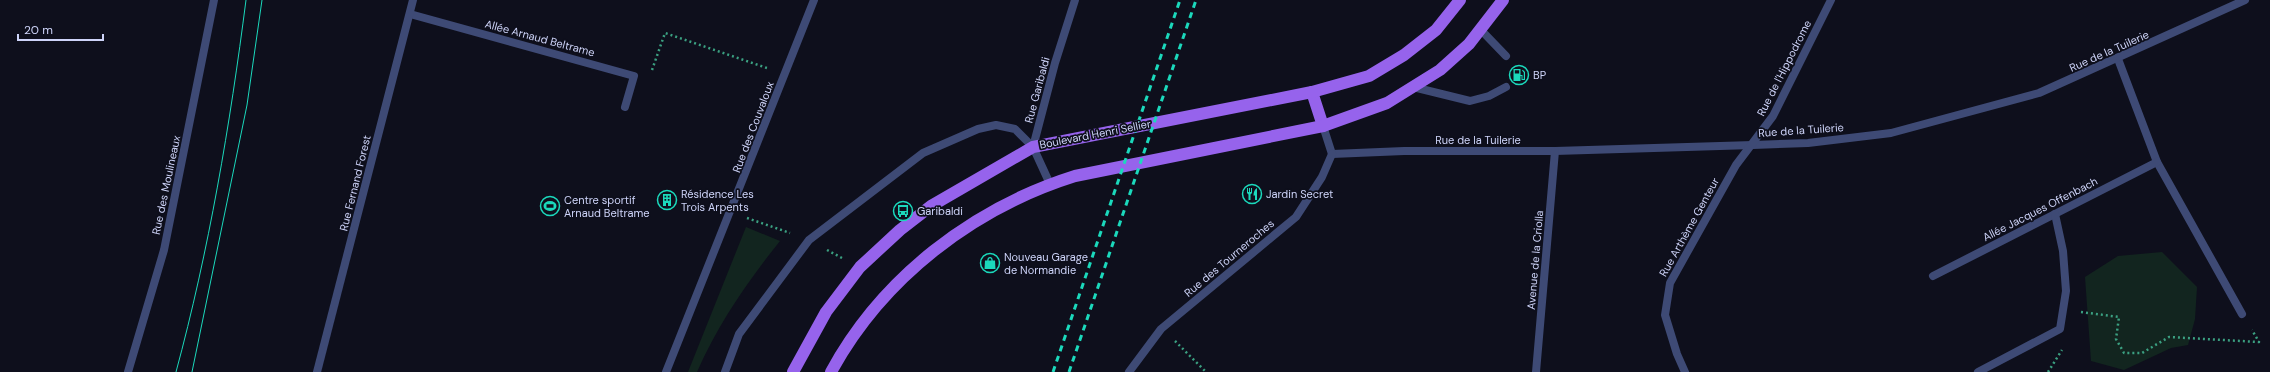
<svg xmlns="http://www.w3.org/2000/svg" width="2270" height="372" viewBox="0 0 2270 372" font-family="'DM Sans',sans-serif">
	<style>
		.green { fill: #12251f }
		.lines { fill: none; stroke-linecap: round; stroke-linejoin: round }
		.path { stroke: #3ba081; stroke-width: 2.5; stroke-dasharray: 2 3; stroke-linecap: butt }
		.lane { stroke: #3e4a75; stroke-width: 8 }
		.street { stroke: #3e4a75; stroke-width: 8 }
		.primary { stroke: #9663ec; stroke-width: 12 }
		.tram { stroke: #1bd9bc; stroke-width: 1 }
		.rail { stroke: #1bd9bc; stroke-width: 3; stroke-dasharray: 6 5; stroke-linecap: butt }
		.labels { text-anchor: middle; stroke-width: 3.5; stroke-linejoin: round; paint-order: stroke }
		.street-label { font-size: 11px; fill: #ced4f9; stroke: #0e0f1c }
		.poi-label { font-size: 11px; fill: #ced4f9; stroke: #0e0f1c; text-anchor: start }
	</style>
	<rect width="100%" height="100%" fill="#0e0f1c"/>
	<g class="green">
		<path d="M746 227 780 241C748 281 718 324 697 372H688Z"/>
		<polygon points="2162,252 2197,287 2195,319 2188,345 2171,348 2124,370 2091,361 2085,277 2118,256"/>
	</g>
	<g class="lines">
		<g class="path">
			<polyline points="652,70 665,33 767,68"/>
			<polyline points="747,218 790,233"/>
			<polyline points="827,250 842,258"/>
			<polyline points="2081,312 2119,317 2116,339 2124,353 2142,353 2169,337 2259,342 2252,330"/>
			<polyline points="1175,341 1206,372"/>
			<polyline points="2048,372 2062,350"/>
		</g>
		<g class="lane">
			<polyline points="1480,29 1506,56"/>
			<polyline points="2118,59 2157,162 2242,314"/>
			<polyline points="1413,87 1470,101 1489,96 1506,87"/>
			<polyline points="1933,276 2157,162"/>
			<polyline points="1978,372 2060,329 2066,291 2063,251 2055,214"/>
		</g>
		<g class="street">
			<polyline points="410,14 634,76 625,107"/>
			<polyline points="1323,126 1332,154"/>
			<polyline points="1332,154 1404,151 1555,151 1753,145 1808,143 1891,133 2039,93 2245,0"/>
			<polyline points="1050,184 1033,147 1055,63 1075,0"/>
			<polyline points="128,372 164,250 214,0"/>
			<polyline points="317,372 413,0"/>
			<polyline points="666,372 814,0"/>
			<polyline points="725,372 739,334 809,240 923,153 978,129 996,125 1015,129 1033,147"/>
			<polyline points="1129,372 1161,329 1296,217 1322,177 1332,154"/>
			<polyline points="1536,372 1555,151"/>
			<polyline points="1685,372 1677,354 1665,315 1670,283 1736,165 1773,116 1831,0"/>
		</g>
		<g class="primary">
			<polyline points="1312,92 1323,126"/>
			<polyline points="793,372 826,312 860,267 900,230 931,206 1033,147 1312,92 1369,76 1404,55 1436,30 1460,0"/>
			<path d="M831 372C882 278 973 208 1075 176L1323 126 1387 103 1440 70 1469 44 1503 0"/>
		</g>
		<g class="tram">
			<path d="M176 372C209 250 230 125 246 0"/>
			<polyline points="192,372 247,105 262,0"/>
		</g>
		<g class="rail">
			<polyline points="1053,372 1180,0"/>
			<polyline points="1069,372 1196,0"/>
		</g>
	</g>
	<defs>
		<symbol id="fuel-ring" viewBox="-11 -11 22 22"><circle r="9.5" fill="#0e0f1c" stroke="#1bd9bc" stroke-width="1.5"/><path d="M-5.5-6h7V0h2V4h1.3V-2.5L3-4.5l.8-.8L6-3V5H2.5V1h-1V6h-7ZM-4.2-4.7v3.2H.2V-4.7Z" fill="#1bd9bc"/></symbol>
		<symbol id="restaurant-ring" viewBox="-11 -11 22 22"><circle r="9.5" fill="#0e0f1c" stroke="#1bd9bc" stroke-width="1.5"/><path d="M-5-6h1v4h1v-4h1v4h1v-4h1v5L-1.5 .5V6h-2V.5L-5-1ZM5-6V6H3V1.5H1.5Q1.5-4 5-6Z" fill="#1bd9bc"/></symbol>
		<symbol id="building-ring" viewBox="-11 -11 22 22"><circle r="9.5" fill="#0e0f1c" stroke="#1bd9bc" stroke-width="1.5"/><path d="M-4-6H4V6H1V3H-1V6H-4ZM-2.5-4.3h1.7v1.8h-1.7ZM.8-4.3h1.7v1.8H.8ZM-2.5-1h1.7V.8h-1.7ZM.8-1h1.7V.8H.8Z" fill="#1bd9bc"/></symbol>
		<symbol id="stadium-ring" viewBox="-11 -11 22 22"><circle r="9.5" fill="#0e0f1c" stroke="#1bd9bc" stroke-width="1.5"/><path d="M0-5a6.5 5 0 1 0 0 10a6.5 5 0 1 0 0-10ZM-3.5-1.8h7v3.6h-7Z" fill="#1bd9bc"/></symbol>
		<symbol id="bus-ring" viewBox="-11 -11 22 22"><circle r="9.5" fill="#0e0f1c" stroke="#1bd9bc" stroke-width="1.5"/><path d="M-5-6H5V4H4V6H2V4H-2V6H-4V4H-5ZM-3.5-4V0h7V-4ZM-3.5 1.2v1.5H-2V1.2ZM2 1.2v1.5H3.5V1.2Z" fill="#1bd9bc"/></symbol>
		<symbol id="shop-ring" viewBox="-11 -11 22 22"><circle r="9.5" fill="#0e0f1c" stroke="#1bd9bc" stroke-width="1.5"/><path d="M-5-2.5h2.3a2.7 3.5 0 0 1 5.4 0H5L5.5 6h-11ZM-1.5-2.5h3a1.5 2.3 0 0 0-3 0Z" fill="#1bd9bc"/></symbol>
	</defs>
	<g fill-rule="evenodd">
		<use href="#fuel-ring" x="1508" y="64" width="22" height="22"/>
		<use href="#restaurant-ring" x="1241" y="183" width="22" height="22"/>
		<use href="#building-ring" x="656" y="189" width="22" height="22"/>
		<use href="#stadium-ring" x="539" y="195" width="22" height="22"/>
		<use href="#bus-ring" x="892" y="200" width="22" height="22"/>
		<use href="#shop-ring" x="979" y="252" width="22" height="22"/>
	</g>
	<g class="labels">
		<g class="street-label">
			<text transform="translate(540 38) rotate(15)" y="4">Allée Arnaud Beltrame</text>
			<text transform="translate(2109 51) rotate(-24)" y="4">Rue de la Tuilerie</text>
			<text transform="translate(1784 68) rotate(-63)" y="4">Rue de l'Hippodrome</text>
			<text transform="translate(1037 90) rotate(-75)" y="4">Rue Garibaldi</text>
			<text transform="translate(753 127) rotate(-69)" y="4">Rue des Couvaloux</text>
			<text transform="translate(1801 130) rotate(-4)" y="4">Rue de la Tuilerie</text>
			<text transform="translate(1095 134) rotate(-11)" y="4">Boulevard Henri Sellier</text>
			<text x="1478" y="144">Rue de la Tuilerie</text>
			<text transform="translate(355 183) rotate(-76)" y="4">Rue Fernand Forest</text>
			<text transform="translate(166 185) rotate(-78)" y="4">Rue des Moulineaux</text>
			<text transform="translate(2040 209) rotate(-27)" y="4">Allée Jacques Offenbach</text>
			<text transform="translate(1689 227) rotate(-61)" y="4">Rue Arthème Genteur</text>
			<text transform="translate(1229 258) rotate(-40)" y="4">Rue des Tourneroches</text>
			<text transform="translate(1535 260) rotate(-85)" y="4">Avenue de la Criolla</text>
		</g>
		<g class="poi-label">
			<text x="1533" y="79">BP</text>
			<text x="681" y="198">Résidence Les<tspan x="681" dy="13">Trois Arpents</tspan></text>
			<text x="1266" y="198">Jardin Secret</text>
			<text x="564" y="204">Centre sportif<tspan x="564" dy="13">Arnaud Beltrame</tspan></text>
			<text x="917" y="215">Garibaldi</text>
			<text x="1004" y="261">Nouveau Garage<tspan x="1004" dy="13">de Normandie</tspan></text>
		</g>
	</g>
	<path d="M18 34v6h85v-6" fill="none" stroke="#ced4f9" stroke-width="2"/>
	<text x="24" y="34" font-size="12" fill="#ced4f9" stroke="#0e0f1c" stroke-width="3" paint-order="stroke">20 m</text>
</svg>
